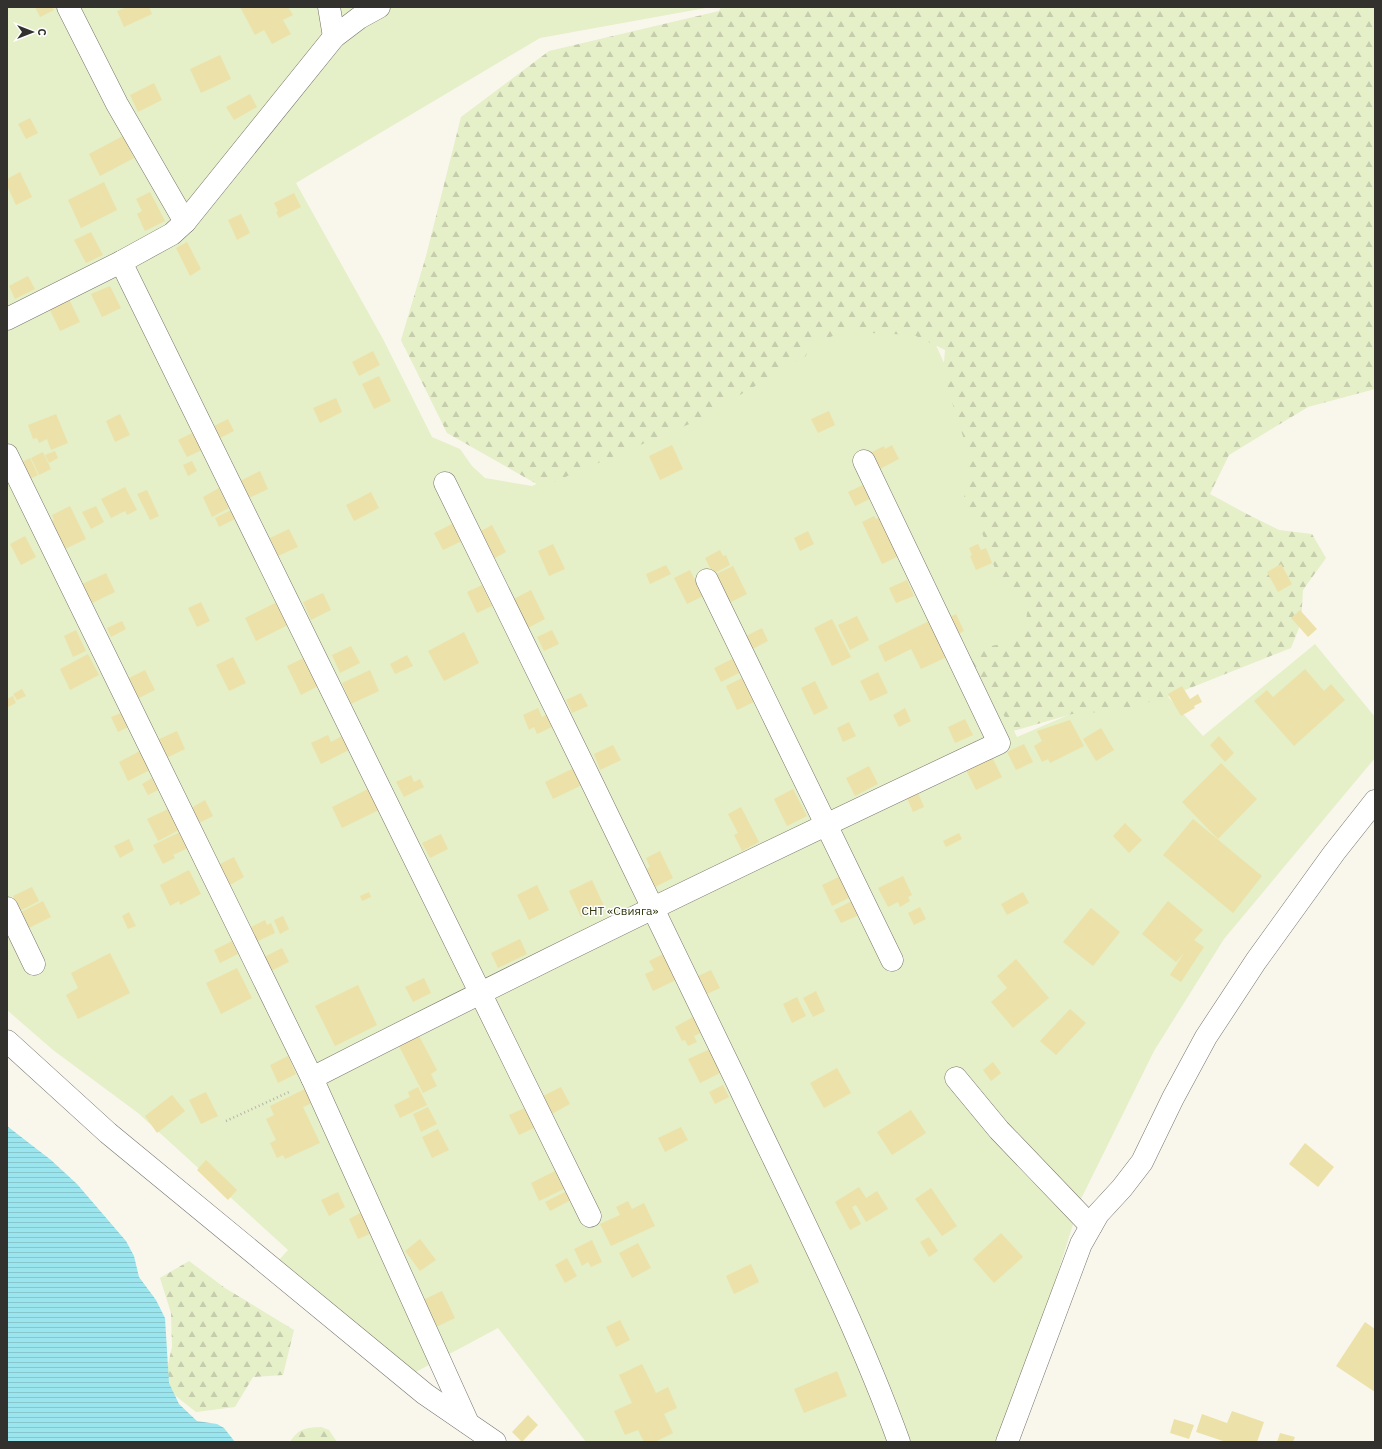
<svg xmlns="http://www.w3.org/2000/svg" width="1382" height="1449" viewBox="0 0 1382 1449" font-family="'IBM Plex Sans',sans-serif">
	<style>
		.green { fill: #e5efc8 }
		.forest { fill: url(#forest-firs) }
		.water { fill: url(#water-rules) }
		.building { fill: #ece2a9 }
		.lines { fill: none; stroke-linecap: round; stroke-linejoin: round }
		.minor-casing { stroke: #75736a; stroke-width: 23 }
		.path { stroke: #b6b4ab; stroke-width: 2.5; stroke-dasharray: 1 3; stroke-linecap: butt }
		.minor { stroke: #fff; stroke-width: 22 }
		.labels { text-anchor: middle; stroke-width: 3; stroke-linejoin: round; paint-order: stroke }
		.park-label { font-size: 12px; fill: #2f370d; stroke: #fff }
	</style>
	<defs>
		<pattern id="forest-firs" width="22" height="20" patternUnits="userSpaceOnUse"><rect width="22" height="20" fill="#e5efc8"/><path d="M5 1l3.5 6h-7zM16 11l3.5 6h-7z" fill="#c5cdac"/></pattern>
		<pattern id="water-rules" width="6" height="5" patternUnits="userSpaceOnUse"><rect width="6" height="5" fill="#9be6ee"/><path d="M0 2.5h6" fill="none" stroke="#86c6cc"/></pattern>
	</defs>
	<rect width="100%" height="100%" fill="#f9f7ec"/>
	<polygon class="green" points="7,7 711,7 540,38 296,183 383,339 432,437 460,449 472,466 485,478 532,486 634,440 803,344 915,300 1064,622 981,662 1017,737 1080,710 1161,689 1203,736 1315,644 1375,717 1375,758 1224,939 1154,1051 1081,1199 1037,1339 995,1442 586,1442 498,1328 414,1373 279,1260 288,1250 138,1113 53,1050 7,1010"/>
	<g class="forest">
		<polygon points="721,7 1375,7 1375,389 1308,407 1229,455 1210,494 1245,513 1279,530 1312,534 1326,558 1303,590 1301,623 1291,648 1165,698 1114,711 1072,714 1013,731 971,660 982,648 1024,639 1028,604 997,574 981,530 964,499 970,458 943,374 945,350 914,335 871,333 857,328 809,344 806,356 694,422 542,487 447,433 401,340 426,256 461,117 549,51 719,11"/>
		<polygon points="189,1261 225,1288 294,1330 283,1375 253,1377 235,1407 196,1412 163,1386 172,1347 171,1313 160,1278"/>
		<path d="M321 1427 329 1430 337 1442H290C299 1428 305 1428 321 1427Z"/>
	</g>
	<polygon class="water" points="7,1126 51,1160 77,1184 126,1241 134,1256 139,1277 156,1300 165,1318 169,1383 179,1404 197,1421 217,1424 224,1428 235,1442 7,1442"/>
	<g class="building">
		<polygon points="35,7 52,7 54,10 40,17"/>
		<polygon points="127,7 149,7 152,14 124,27 117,11"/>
		<polygon points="240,7 288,7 293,15 283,20 291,34 272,44 264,30 255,35"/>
		<polygon points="220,55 231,79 201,93 190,69"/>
		<polygon points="154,83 162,100 138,112 130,95"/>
		<polygon points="250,94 257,107 234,120 226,107"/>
		<polygon points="30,118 38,133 26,139 18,124"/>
		<polygon points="123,136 134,158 100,176 89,154"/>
		<polygon points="20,172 32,197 16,205 7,186 7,179"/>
		<polygon points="104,182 117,210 81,228 68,200"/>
		<polygon points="150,192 165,221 145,231 137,214 142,211 136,199"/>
		<polygon points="294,193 301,207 279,218 276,212 278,211 274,203"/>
		<polygon points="241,214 250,233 237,240 228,220"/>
		<polygon points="91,232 103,255 86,263 74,240"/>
		<polygon points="187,242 201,269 190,276 176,248"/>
		<polygon points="28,276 35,289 15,299 9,286"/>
		<polygon points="110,286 121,308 102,317 91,294"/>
		<polygon points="69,299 80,322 60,331 49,308"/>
		<polygon points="373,351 380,365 359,376 352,362"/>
		<polygon points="379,376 391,401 374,409 362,384"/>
		<polygon points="336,398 342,412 320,423 313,408"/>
		<polygon points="829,411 835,425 818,433 811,419"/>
		<polygon points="56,414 68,443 51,450 47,439 39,443 37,438 33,439 28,425"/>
		<polygon points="120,414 130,435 115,442 106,421"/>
		<polygon points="228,419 234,431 218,439 212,427"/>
		<polygon points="196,431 204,449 187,457 178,440"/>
		<polygon points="672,445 683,469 660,480 649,456"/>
		<polygon points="892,445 899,459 876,471 868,454 884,446 885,449"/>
		<polygon points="55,451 58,458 49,463 45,455"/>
		<polygon points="43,452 51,469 39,475 31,458"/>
		<polygon points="30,458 38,475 26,481 18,464"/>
		<polygon points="192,461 197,471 188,476 183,465"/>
		<polygon points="260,471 268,489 249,498 240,481"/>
		<polygon points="865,484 872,498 855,506 848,492"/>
		<polygon points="125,487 137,510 127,515 125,511 111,518 101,499"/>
		<polygon points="219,488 229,508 212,517 203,497"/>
		<polygon points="147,490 159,516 150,520 137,494"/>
		<polygon points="371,492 379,508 354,521 346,505"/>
		<polygon points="70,506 86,539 63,550 49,522 54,520 52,515"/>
		<polygon points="96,506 104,522 91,529 82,512"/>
		<polygon points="231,510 235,519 219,527 215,518"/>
		<polygon points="874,516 876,519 880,517 899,556 882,564 862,522"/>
		<polygon points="454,523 462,541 443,550 434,533"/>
		<polygon points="492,525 506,552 493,559 479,532"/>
		<polygon points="289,529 298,547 278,556 270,538"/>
		<polygon points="808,531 814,544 800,551 794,538"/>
		<polygon points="25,536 36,557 21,565 10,544"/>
		<polygon points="553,544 565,569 549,576 538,551"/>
		<polygon points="978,544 981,550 986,548 992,563 976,570 970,556 972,555 969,548"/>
		<polygon points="720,550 723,556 726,555 730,565 713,574 705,558"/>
		<polygon points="1281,564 1292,584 1278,592 1267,572"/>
		<polygon points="666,565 671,574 650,584 646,574"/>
		<polygon points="733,566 747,594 727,604 714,575"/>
		<polygon points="690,570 703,596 687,604 674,578"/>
		<polygon points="106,573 115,592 88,605 78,586"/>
		<polygon points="907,580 914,596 896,603 889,588"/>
		<polygon points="482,585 492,606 477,613 467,592"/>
		<polygon points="531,590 545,619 526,629 512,600"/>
		<polygon points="323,593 331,610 311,620 303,602"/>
		<polygon points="279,601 290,624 256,641 245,618"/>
		<polygon points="201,602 210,621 197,627 188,608"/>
		<polygon points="1300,610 1317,629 1308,637 1291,618"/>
		<polygon points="956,614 964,631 953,637 944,620"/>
		<polygon points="857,616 869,640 850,650 838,625"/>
		<polygon points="832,619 851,657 832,666 814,628"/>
		<polygon points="122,621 126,629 111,637 107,628"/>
		<polygon points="929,621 947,657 921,669 911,649 885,662 878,646"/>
		<polygon points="762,628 768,641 751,650 744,637"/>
		<polygon points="76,630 86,651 73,657 64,636"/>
		<polygon points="552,630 559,644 544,651 537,637"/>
		<polygon points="464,632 479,663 444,681 428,651"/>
		<polygon points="351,646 360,663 340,673 332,655"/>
		<polygon points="88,654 99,675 70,690 60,669"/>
		<polygon points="407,655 413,666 395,674 390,664"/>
		<polygon points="233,657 246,683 229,691 216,665"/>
		<polygon points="306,657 320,685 301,695 287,666"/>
		<polygon points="734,658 741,672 721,682 714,668"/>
		<polygon points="1305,669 1324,691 1331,684 1345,700 1294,746 1254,701 1267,690 1273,697"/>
		<polygon points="145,670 155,690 137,699 127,679"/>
		<polygon points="370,670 379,691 351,704 342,683"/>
		<polygon points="878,672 888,693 870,701 860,681"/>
		<polygon points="744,677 756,701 737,710 726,686"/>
		<polygon points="815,681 828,708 814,715 801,688"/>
		<polygon points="1182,686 1190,699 1198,694 1202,702 1194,706 1195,708 1181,716 1168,694"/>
		<polygon points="22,689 26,696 17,700 13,694"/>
		<polygon points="581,693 588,706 572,713 566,700"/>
		<polygon points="13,696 16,703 8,707 7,699"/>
		<polygon points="538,708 542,717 548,714 554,726 537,734 534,727 529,730 523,715"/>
		<polygon points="905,708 911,721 899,727 893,715"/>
		<polygon points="121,713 128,727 118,732 111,717"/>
		<polygon points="965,719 973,735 955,743 948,727"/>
		<polygon points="1070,720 1084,746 1050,763 1048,759 1042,762 1034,746 1042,741 1037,731"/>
		<polygon points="849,722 856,736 843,742 837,728"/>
		<polygon points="1101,728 1114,750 1096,761 1083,739"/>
		<polygon points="177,731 185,749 166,758 157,740"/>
		<polygon points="328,735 331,742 342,736 349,750 321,764 311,743"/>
		<polygon points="1219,736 1234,753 1225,762 1210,745"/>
		<polygon points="1024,744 1033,762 1016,770 1007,752"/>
		<polygon points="613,745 621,760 600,770 594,754"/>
		<polygon points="140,751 150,770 128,781 119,762"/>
		<polygon points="992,757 1002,777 976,790 966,770"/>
		<polygon points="1221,763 1257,799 1218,839 1182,802"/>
		<polygon points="869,766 878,784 855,796 846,778"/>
		<polygon points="574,768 582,785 553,799 545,782"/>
		<polygon points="411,775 414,782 420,779 424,787 404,797 396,782"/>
		<polygon points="152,778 158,790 148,795 142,784"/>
		<polygon points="370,788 381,809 342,828 332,807"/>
		<polygon points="793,789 807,816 787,826 774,799"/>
		<polygon points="918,793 924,807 913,812 907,798"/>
		<polygon points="205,800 213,816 199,823 191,808"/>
		<polygon points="741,807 759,842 742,851 734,835 738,833 728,814"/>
		<polygon points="168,809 179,830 158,841 147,819"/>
		<polygon points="1193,819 1262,876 1233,913 1163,855"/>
		<polygon points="1125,823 1142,840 1129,853 1113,836"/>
		<polygon points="180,832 188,848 173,855 175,858 163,864 153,845"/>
		<polygon points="959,833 962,839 946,847 943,841"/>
		<polygon points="441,834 448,849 430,858 422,843"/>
		<polygon points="129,839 134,850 120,858 114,846"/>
		<polygon points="660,851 673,878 655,887 646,869 650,867 646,858"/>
		<polygon points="234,857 244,877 230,885 220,864"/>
		<polygon points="189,870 201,894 180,905 179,901 170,906 160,885"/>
		<polygon points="841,876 851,897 832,906 822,885"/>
		<polygon points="903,876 912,895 908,897 910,901 900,907 898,902 888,907 878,888"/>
		<polygon points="592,880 604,906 581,917 569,891"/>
		<polygon points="537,885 549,910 529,920 517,895"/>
		<polygon points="32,887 39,901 20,911 13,896"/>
		<polygon points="369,892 371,897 362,901 360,896"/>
		<polygon points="1023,892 1029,903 1007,915 1001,904"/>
		<polygon points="43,901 51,917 29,928 21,912"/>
		<polygon points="852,901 859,915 841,923 834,910"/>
		<polygon points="1168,901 1203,930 1194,940 1204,947 1181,982 1170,975 1184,953 1176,962 1142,934"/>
		<polygon points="920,907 926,919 914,925 908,913"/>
		<polygon points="1091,908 1120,932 1093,966 1063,942"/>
		<polygon points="129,912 136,926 128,929 122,916"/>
		<polygon points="283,916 289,929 280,934 274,920"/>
		<polygon points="265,920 267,925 271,923 275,933 256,942 249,928"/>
		<polygon points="520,939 527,954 498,968 491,953"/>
		<polygon points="232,941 238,954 220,963 214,950"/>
		<polygon points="282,948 289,962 271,971 264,957"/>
		<polygon points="667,952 678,979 653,991 645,974 654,970 649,961"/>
		<polygon points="110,953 130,993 78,1019 66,995 78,988 71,973"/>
		<polygon points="1016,959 1049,998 1013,1028 991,1002 1007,988 997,976"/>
		<polygon points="237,968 252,998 221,1014 206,983"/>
		<polygon points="711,970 720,988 705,995 696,977"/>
		<polygon points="424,978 431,993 413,1002 405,987"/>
		<polygon points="358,985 377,1025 335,1046 315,1006"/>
		<polygon points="816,991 825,1011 813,1017 803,998"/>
		<polygon points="797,997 806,1016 792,1023 783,1004"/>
		<polygon points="1070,1009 1086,1023 1056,1055 1040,1041"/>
		<polygon points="695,1016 703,1032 694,1036 697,1042 688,1046 685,1040 682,1041 675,1027"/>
		<polygon points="419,1036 437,1070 431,1074 437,1086 423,1093 399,1046"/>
		<polygon points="710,1049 722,1072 700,1083 688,1059"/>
		<polygon points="288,1056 296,1074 278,1083 270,1065"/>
		<polygon points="993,1062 1001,1073 991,1081 983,1070"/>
		<polygon points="837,1068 851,1093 824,1108 810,1083"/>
		<polygon points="723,1085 729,1097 715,1104 709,1092"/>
		<polygon points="418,1087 427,1105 400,1118 394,1105 410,1097 408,1092"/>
		<polygon points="561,1087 570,1104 550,1115 541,1097"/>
		<polygon points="305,1089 312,1103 303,1107 320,1143 285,1159 283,1155 277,1158 270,1143 276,1140 266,1119 274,1115 270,1106"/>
		<polygon points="206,1092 218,1116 201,1124 189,1100"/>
		<polygon points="172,1095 185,1111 157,1133 145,1116"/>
		<polygon points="428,1107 437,1124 421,1132 413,1114"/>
		<polygon points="527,1107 536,1127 519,1135 509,1115"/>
		<polygon points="911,1110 926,1133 892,1155 877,1132"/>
		<polygon points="681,1127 688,1140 665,1152 658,1138"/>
		<polygon points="438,1129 449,1150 432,1158 422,1137"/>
		<polygon points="1305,1143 1334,1167 1318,1187 1289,1164"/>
		<polygon points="206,1160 237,1190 228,1200 197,1170"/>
		<polygon points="555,1171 564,1189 539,1201 531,1183"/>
		<polygon points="859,1187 866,1198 877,1191 888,1209 866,1222 856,1205 852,1207 861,1224 850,1230 835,1202"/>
		<polygon points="931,1188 957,1226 942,1236 915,1199"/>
		<polygon points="567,1191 571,1200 550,1211 545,1202"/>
		<polygon points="338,1192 345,1207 329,1216 321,1200"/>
		<polygon points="628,1201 632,1209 644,1203 655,1226 611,1246 600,1224 620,1215 616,1207"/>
		<polygon points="362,1212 372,1233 358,1239 349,1219"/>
		<polygon points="1001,1233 1023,1257 994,1283 973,1259"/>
		<polygon points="929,1237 938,1251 929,1257 920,1242"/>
		<polygon points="420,1239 436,1260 420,1271 405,1251"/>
		<polygon points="592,1240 602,1262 591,1267 588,1262 582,1266 574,1249"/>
		<polygon points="638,1243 651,1268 632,1278 619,1253"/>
		<polygon points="567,1258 577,1276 565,1283 555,1265"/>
		<polygon points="751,1264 759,1282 734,1294 726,1276"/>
		<polygon points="442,1291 455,1318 436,1327 423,1300"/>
		<polygon points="620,1320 630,1340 616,1347 606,1327"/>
		<polygon points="1365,1322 1375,1329 1375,1392 1336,1366"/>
		<polygon points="642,1364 656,1393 668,1387 677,1408 664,1414 673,1433 655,1442 644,1442 638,1430 625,1435 614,1411 632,1403 619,1375"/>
		<polygon points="837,1371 847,1396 804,1413 794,1389"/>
		<polygon points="1232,1411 1264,1422 1257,1442 1226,1442 1196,1432 1202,1414 1227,1423"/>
		<polygon points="528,1415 538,1425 522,1442 512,1432"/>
		<polygon points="1174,1419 1194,1425 1189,1439 1170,1433"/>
		<polygon points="1280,1433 1295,1437 1293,1442 1277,1442"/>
	</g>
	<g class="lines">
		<defs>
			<g id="minor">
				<polyline points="68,7 117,104 185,222"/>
				<polyline points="329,7 334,37"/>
				<polyline points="121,262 590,1216"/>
				<polyline points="7,319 121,262 172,234 185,222 334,37 359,18 379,7"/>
				<polyline points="7,455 312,1078 468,1423"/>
				<path d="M445 483C543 682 641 882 737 1082 793 1201 854 1318 899 1442"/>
				<polyline points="707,580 892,960"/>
				<polyline points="7,908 34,964"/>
				<polyline points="7,1041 108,1133 425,1394 495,1442"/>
				<path d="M312 1078C539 962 769 851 999 743L864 461"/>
				<polyline points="956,1078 999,1130 1091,1226"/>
				<polyline points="1007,1442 1081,1244 1098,1214 1122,1188 1142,1162 1173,1098 1206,1037 1256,961 1334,853 1375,801"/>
			</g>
		</defs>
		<use href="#minor" class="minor-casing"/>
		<polyline class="path" points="226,1121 289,1092"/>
		<use href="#minor" class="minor"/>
	</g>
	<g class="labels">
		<g class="park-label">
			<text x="620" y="915">СНТ «Свияга»</text>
		</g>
	</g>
	<rect width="1382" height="1449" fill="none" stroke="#32312d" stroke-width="16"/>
	<g transform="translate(32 32) rotate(90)" stroke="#ffffff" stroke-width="3" paint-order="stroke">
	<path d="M0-3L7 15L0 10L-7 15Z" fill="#32312d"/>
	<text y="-6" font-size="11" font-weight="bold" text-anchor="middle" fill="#32312d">С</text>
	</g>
</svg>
